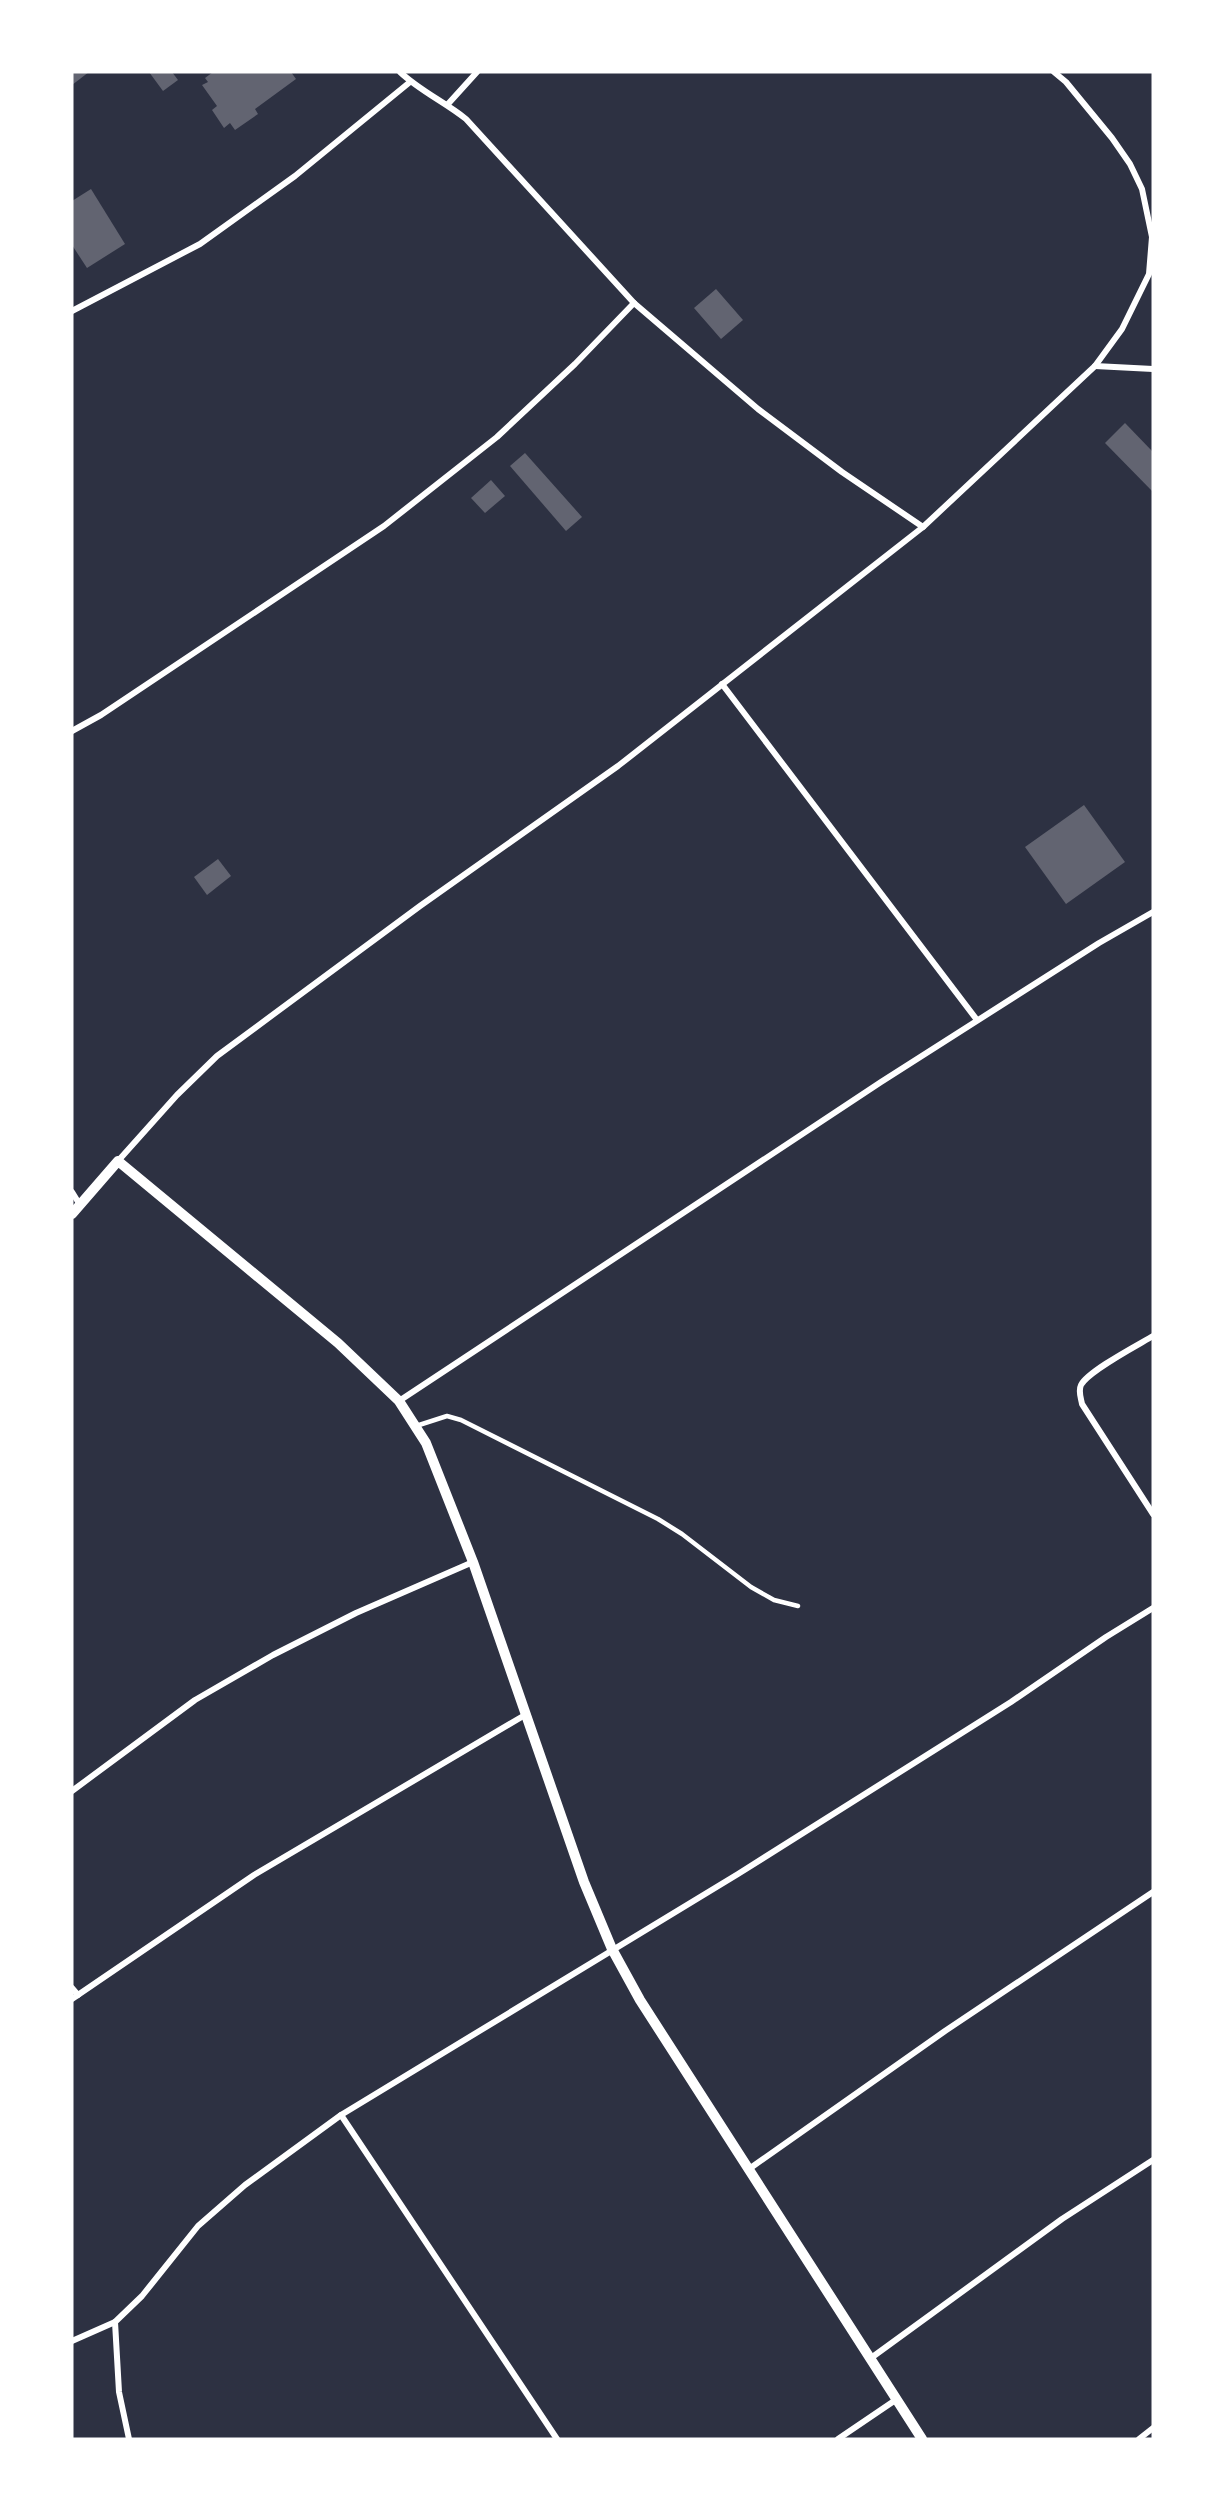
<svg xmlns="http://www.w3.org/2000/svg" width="1225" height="2511" viewBox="0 0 1225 2511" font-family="'Archivo Narrow',sans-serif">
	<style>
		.building { fill: #626471 }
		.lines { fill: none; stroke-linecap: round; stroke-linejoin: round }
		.service { stroke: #fff; stroke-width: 4.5 }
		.minor { stroke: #fff; stroke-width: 6 }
		.tertiary { stroke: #fff; stroke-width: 10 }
	</style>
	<rect width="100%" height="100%" fill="#2d3142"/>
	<g class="building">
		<polygon points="72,72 89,72 72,85"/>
		<polygon points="149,72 172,72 178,80 163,91"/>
		<polygon points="213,72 291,72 296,79 255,109 258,114 235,130 230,123 224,128 212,110 217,106 202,85 208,82 205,78"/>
		<polygon points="91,189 125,244 87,268 72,245 72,201"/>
		<polygon points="716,289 743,320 721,339 694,308"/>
		<polygon points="1125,423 1153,452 1153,492 1105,443"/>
		<polygon points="525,453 582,517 566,531 510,466"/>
		<polygon points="491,480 505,496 485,513 471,498"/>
		<polygon points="1084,805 1125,862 1066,904 1025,847"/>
		<polygon points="218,859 231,876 207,895 194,877"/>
	</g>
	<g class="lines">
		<polyline class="service" points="416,1426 447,1416 461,1420 658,1519 682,1534 751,1587 774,1600 798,1606"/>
		<g class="minor">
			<path d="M400 72C420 91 445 102 466 119L634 303 758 409 842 472 923 527"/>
			<polyline points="448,104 477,72"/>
			<polyline points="72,311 200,244 295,176 410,82"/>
			<polyline points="1095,366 1153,369"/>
			<polyline points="722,684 977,1020"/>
			<polyline points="72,731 101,715 384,526 497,437 575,364 634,303"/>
			<polyline points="118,1161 177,1095 217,1056 420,906 618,766 923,527 1095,366 1122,329 1149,274 1152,237 1142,189 1130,164 1112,138 1066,82 1054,72"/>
			<polyline points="72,1192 80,1205"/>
			<path d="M1153 1336C1138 1345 1088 1371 1081 1385 1078 1391 1081 1398 1082 1404L1153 1514"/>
			<polyline points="399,1401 881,1082 1099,943 1153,912"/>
			<polyline points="72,1791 195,1700 273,1655 356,1613 473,1562"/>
			<polyline points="72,1988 78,1995"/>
			<polyline points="72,1999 254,1875 525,1715"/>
			<polyline points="341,2115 557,2439"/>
			<polyline points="749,2169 945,2031 1153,1892"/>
			<polyline points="72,2341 115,2322"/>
			<polyline points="871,2358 1062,2219 1153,2160"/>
			<polyline points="129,2439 119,2392 115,2322 142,2296 198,2226 245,2185 341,2115 738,1874 1011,1702 1106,1637 1153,1608"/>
			<polyline points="838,2439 897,2399"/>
			<polyline points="1139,2439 1153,2428"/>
		</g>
		<polyline class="tertiary" points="72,1214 118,1161 338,1343 399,1401 426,1443 473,1562 584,1882 612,1949 640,2000 922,2439"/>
	</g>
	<rect width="1225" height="2511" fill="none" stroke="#ffffff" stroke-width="147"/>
</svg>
